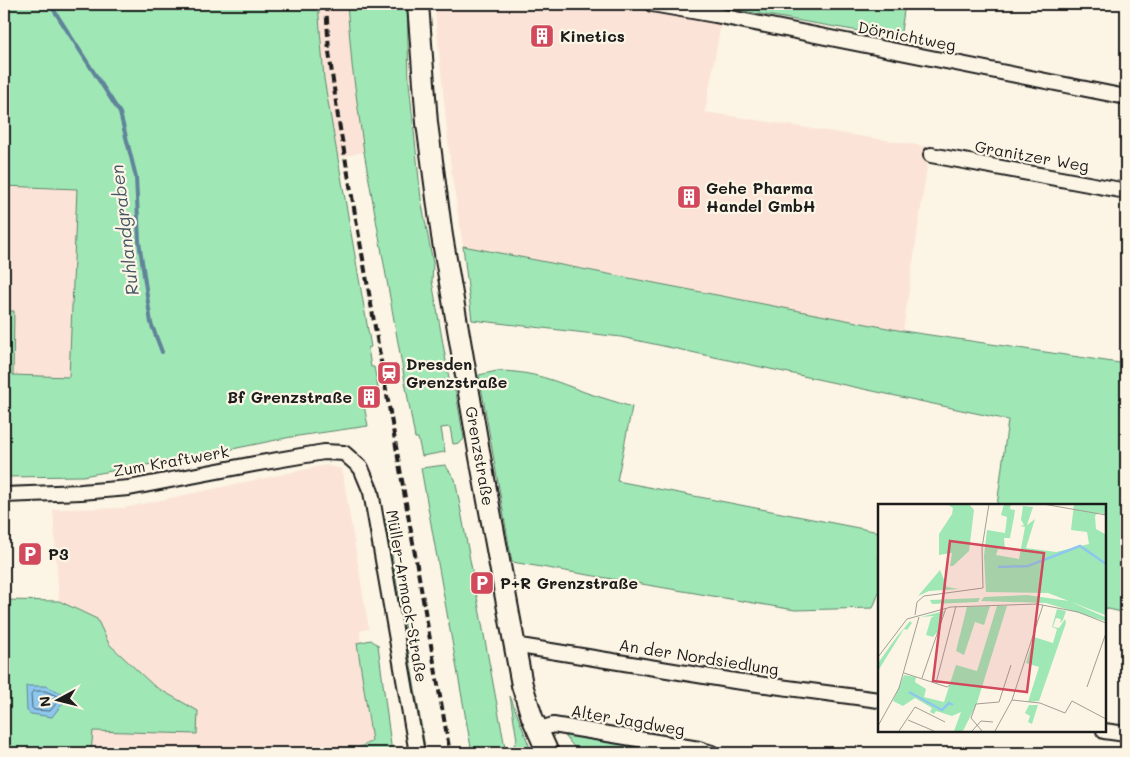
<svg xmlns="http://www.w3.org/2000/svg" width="1130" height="757" viewBox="0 0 1130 757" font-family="Mali,sans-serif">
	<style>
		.built { fill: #fbe4d7 }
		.green { fill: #9fe8b6; stroke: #5e8269 }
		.water { fill: #8dc7ed; stroke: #608399 }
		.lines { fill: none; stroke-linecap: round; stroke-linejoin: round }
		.shore { stroke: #496070; stroke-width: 1 }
		.stream { stroke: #608399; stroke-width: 4 }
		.street-casing { stroke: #1c1c1c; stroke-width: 18 }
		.secondary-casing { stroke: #1c1c1c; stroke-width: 24 }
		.street { stroke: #fcf5e5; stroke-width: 14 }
		.secondary { stroke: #fcf5e5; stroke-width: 20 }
		.rail { stroke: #1c1c1c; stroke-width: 4; stroke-dasharray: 8 4; stroke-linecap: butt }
		.labels { text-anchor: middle; stroke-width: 4.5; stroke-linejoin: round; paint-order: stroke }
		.poi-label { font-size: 16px; font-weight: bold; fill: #1c1c1c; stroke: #fcf5e5; text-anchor: start }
		.street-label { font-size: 16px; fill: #1c1c1c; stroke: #fcf5e5 }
		.water-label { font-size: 18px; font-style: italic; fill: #445865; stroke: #fcf5e5 }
		.inset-river { fill: none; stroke: #8dc7ed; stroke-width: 2.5 }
		.inset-road { fill: none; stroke: #a29e95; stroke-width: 1 }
		.view { fill: #d1495b; fill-opacity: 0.15; stroke: #d1495b; stroke-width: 2.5 }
		.inset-edge { fill: none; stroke: #1c1c1c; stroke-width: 2.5 }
	</style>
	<rect width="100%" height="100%" fill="#fcf5e5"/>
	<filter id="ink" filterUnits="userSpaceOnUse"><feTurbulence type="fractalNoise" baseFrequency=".02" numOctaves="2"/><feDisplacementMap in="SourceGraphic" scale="10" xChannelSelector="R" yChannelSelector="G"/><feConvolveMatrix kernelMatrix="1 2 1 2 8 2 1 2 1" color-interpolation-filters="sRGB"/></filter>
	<g filter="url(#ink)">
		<g class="built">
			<polygon points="318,4 347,4 352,65 364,152 338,158 324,79"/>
			<polygon points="434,4 702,4 724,8 705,112 930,147 903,331 463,246 451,170"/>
			<polygon points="79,180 72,380 13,375 4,355 4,186"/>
			<polygon points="326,465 342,469 369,629 360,631 361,642 357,644 372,741 348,753 91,753 92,731 196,734 198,711 154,686 109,644 97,619 59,601 53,509 123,508"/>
		</g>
		<g class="green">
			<polygon points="4,4 318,4 324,79 371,347 368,348 371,367 374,367 379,393 362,395 368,426 291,437 198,456 83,476 4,477 4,311 14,311 13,375 69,377 77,189 4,186"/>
			<polygon points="347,4 407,4 409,82 421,199 433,263 432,281 450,384 456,393 464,439 460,443 453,444 450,427 441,428 445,452 422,456 418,438 415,438 364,152 352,65"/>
			<polygon points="702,4 905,4 900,38"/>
			<polygon points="463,246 903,331 1126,364 1126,613 1104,608 1104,506 997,506 1008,420 621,337 472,320"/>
			<path d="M497 371C533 371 555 381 587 393 602 398 617 402 632 407L617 481 879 532V592L873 608 795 610 512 562 479 375Z"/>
			<polygon points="445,465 455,479 506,753 472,753 421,468"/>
			<polygon points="382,519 386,520 426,753 423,753"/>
			<polygon points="4,600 59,601 97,619 109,644 154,686 198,711 197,734 93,731 91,753 4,753"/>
			<polygon points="371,640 378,645 392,753 348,753 372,741 357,643"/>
			<polygon points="510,696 532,753 516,753 514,745 517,740"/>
			<polygon points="575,733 688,753 579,753 565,736"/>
		</g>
		<polygon class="water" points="26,686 46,686 66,695 67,701 62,704 52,717 31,714 27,711"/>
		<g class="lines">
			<polygon class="shore" points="34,691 45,691 57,696 59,700 50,711 34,710 32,708 31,694"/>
			<polyline class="stream" points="50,4 120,113 136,177 139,241 151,323 162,352"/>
			<defs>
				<g id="street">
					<polyline points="652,4 715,15 1126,97"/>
					<polyline points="931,155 1126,191"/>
					<polyline points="4,495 81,492 129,488 254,464 324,452 344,453 361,468 371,492 417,753"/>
					<polyline points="514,645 735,681 879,700"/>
					<polyline points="537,730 553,725 559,726 699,749 712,753"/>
					<polyline points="1104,731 1126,734"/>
				</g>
				<polyline id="secondary" points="418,4 427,123 442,236 480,457 522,685 532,717 548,753"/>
			</defs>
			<use href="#street" class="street-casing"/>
			<use href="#secondary" class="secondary-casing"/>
			<use href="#street" class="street"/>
			<use href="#secondary" class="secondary"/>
			<polyline class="rail" points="326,4 329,52 338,117 450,753"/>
		</g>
	</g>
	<defs>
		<symbol id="building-square" viewBox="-11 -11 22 22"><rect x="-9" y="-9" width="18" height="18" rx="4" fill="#d1495b" stroke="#fcf5e5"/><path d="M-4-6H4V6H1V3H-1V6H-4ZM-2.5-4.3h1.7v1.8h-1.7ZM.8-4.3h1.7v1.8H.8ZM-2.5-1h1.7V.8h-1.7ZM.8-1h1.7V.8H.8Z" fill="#fff"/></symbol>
		<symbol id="station-square" viewBox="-11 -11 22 22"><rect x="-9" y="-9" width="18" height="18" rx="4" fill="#d1495b" stroke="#fcf5e5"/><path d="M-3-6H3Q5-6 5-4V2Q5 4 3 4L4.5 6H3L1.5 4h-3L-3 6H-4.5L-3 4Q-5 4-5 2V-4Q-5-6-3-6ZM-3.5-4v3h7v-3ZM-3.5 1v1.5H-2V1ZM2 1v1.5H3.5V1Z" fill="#fff"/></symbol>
		<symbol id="parking-square" viewBox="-11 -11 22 22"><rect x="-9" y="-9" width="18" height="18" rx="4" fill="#d1495b" stroke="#fcf5e5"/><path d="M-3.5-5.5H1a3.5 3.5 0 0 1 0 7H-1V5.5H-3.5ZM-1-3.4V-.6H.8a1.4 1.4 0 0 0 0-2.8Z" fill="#fff"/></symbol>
	</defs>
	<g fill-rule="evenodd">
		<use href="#building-square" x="528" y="22" width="28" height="28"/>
		<use href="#building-square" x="675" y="183" width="28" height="28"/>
		<use href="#station-square" x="375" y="359" width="28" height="28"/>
		<use href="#building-square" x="355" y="383" width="28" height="28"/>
		<use href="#parking-square" x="16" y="540" width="28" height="28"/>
		<use href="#parking-square" x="468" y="569" width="28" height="28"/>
	</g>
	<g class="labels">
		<g class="poi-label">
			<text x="560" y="42">Kinetics</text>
			<text x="706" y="194">Gehe Pharma<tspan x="706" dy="18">Handel GmbH</tspan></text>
			<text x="406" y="370">Dresden<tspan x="406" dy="18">Grenzstraße</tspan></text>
			<text x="352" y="403" text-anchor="end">Bf Grenzstraße</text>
			<text x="48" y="560">P3</text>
			<text x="500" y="589">P+R Grenzstraße</text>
		</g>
		<g class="street-label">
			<text transform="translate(907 36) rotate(11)" y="6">Dörnichtweg</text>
			<text transform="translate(1032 156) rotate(10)" y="6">Granitzer Weg</text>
			<text transform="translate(480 456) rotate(80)" y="6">Grenzstraße</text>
			<text transform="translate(171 461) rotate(-10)" y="6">Zum Kraftwerk</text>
			<text transform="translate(407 596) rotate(80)" y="6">Müller-Armack-Straße</text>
			<text transform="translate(699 657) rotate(9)" y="6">An der Nordsiedlung</text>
			<text transform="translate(628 720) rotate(10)" y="6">Alter Jagdweg</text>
		</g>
		<g class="water-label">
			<text transform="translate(125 230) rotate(-97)" y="6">Ruhlandgraben</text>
		</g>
	</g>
	<g transform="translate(878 504)">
		<rect width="228" height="228" fill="#fcf5e5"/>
		<path d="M69 0H91L96 6 91 47 75 62H72L74 49 61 51V30L74 10 75 4ZM126 0H133L132 5 137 6 136 13 132 34H126L127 46 120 45 118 51 141 55 147 23 142 22 146 21 143 16 145 2 155 3 149 21 157 15 148 44 178 48 211 40 209 28 193 26 196 0H227V10L220 9 217 12 218 25 227 30V111L170 89 108 88 106 52 109 26 127 29 129 13 123 11ZM62 66 69 83 81 85 51 87 40 92ZM149 91 191 97 227 113V117L168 99 103 97 106 93ZM102 94 100 98 54 100 52 96ZM112 102 106 121 97 118 86 151 78 147 89 103ZM119 102H129L99 199 85 227H76L83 208 74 212 58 207 56 210 52 208 54 204 37 194 25 202 15 197 26 171 38 173 37 178 48 185 46 193 66 198 78 161 99 167ZM179 105 188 107 185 116 182 119 183 115 178 114 175 123 181 124 187 115 188 119 161 197 150 198 161 163 148 159 156 133 175 139 179 125 174 123ZM66 107 58 111 66 107 60 127 55 133 48 131 53 114 56 112 43 113ZM32 117 34 119 29 126 26 125 0 167V159L18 134ZM151 201H160L154 220 150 218 152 212 147 209Z" fill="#9fe8b6"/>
		<path class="inset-river" d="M120 63 150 62 202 42 228 60M31 188 64 206 71 199 75 201"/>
		<path class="inset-road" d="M165 0 228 11M37 111 39 98 46 92 105 84 104 44 111 0M0 153 29 115 73 103 159 100 200 108 228 119M26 169 69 183 72 181M44 174 68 104M58 179 78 102M209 183 228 129M134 196 162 199 187 209 194 197 228 215M30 216 56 227M0 222 21 184 41 113M21 227 37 203 67 218M94 227 103 217 115 218M104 227 93 214 97 203 98 200 121 198 133 161M117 227 134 196 165 101"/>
		<path class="view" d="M72 37 166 49 149 188 55 177Z"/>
		<rect width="228" height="228" class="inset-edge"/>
	</g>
	<rect width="1130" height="757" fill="none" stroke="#fcf5e5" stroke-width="20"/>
	<rect x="10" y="10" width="1110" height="737" fill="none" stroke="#1c1c1c" stroke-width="2" filter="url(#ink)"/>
	<g transform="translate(58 700) rotate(263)" stroke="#fcf5e5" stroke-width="4" paint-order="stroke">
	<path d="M0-4L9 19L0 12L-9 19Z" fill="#1c1c1c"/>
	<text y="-8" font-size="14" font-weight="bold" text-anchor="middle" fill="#1c1c1c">N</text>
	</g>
</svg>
